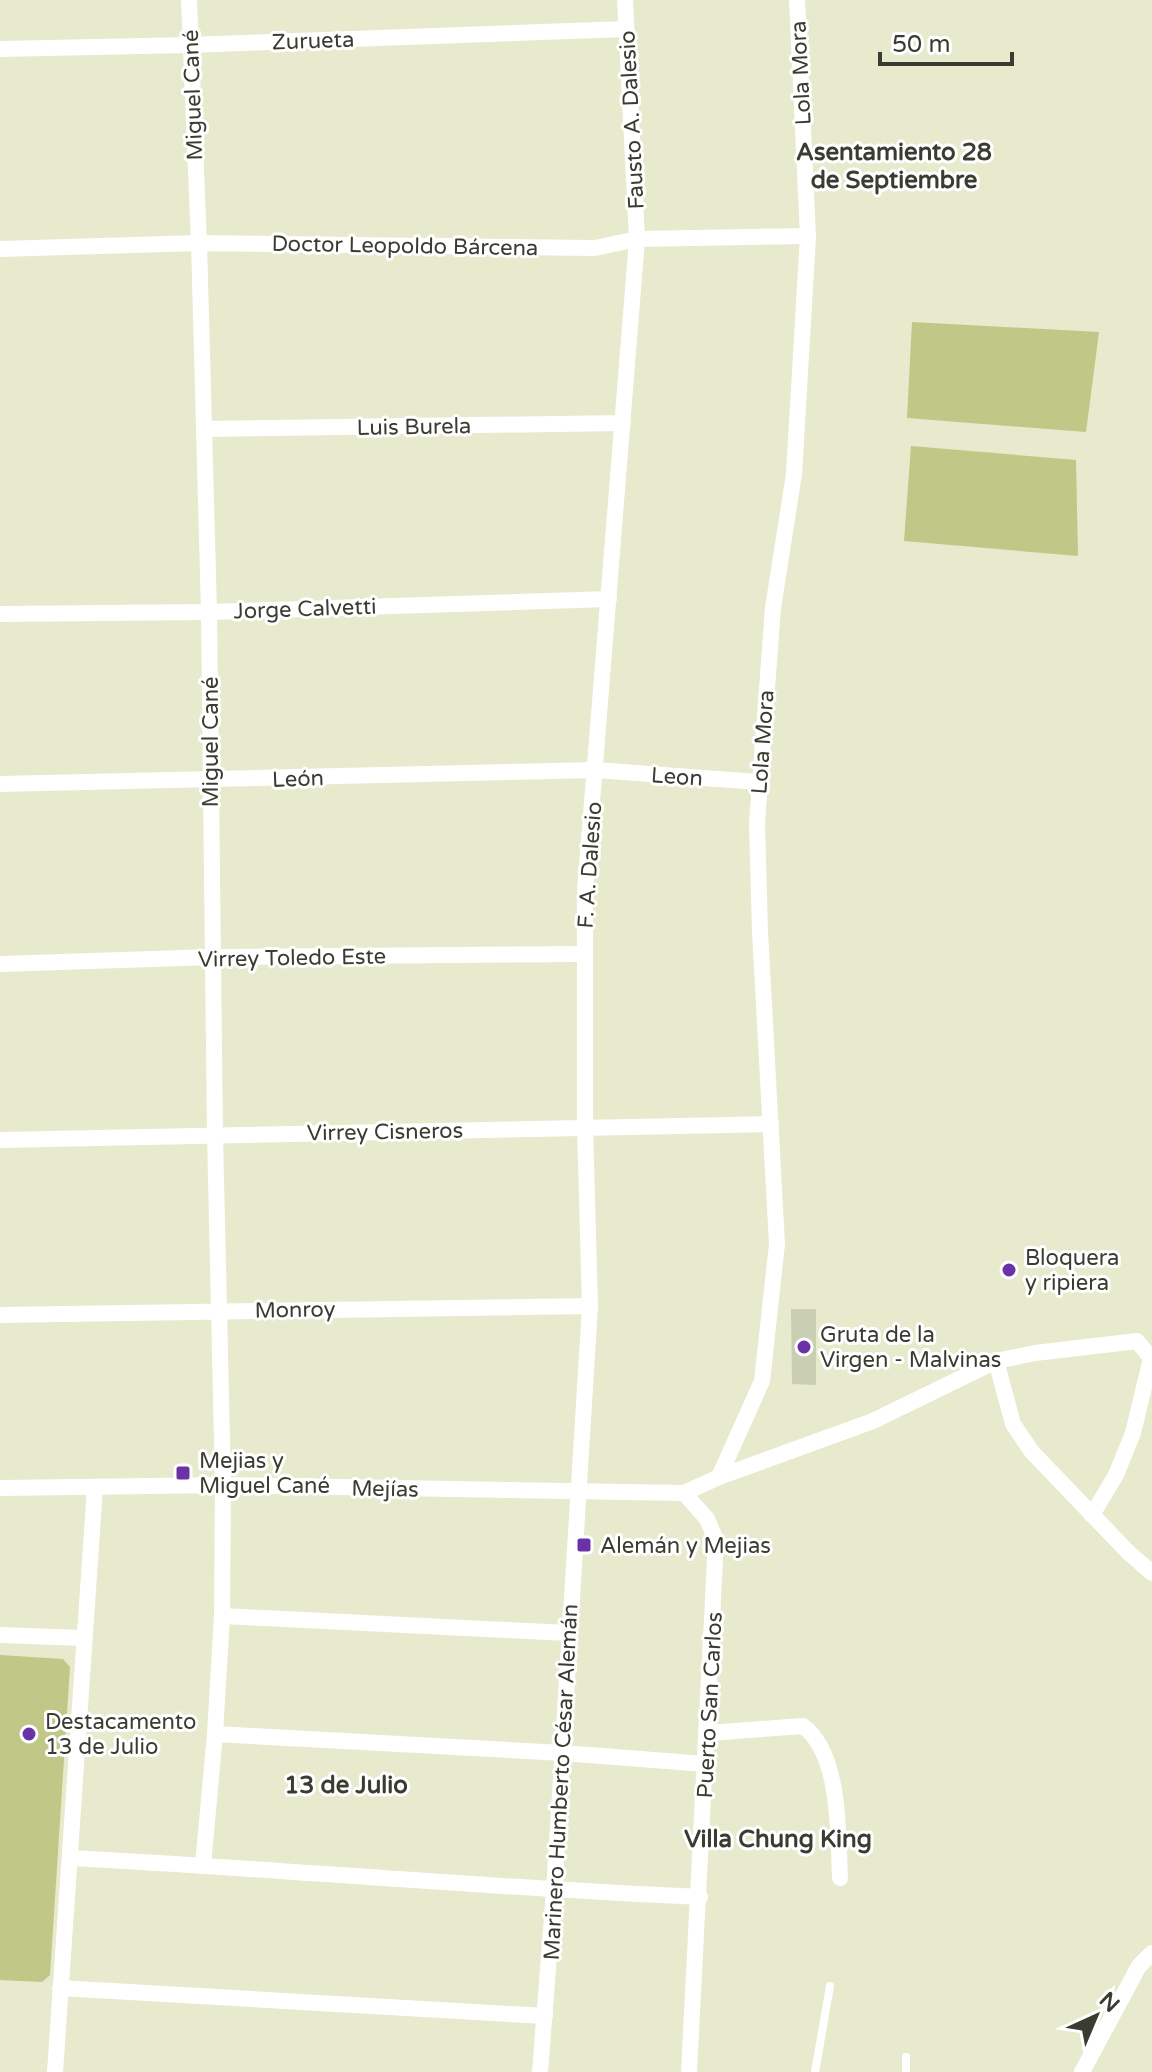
<svg xmlns="http://www.w3.org/2000/svg" width="1152" height="2072" viewBox="0 0 1152 2072" font-family="'Varela Round',sans-serif">
	<style>
		.green { fill: #c0c787 }
		.building { fill: #caceb2 }
		.lines { fill: none; stroke-linecap: round; stroke-linejoin: round }
		.lane { stroke: #fff; stroke-width: 8 }
		.street { stroke: #fff; stroke-width: 16 }
		.poi-dot { fill: #6b31a7; stroke: #fff; stroke-width: 3 }
		.labels { text-anchor: middle; stroke-width: 6; stroke-linejoin: round; paint-order: stroke }
		.street-label { font-size: 22px; fill: #3b3c31; stroke: #fff }
		.poi-label { font-size: 22px; fill: #3b3c31; stroke: #fff; text-anchor: start }
		.neighbourhood-label { font-size: 24px; font-weight: bold; fill: #3b3c31; stroke: #fff }
	</style>
	<rect width="100%" height="100%" fill="#e7eacd"/>
	<g class="green">
		<polygon points="912,322 1099,332 1086,432 907,418"/>
		<polygon points="911,446 1076,460 1078,556 904,541"/>
		<polygon points="0,1655 63,1659 70,1667 50,1975 42,1982 0,1980"/>
	</g>
	<polygon class="building" points="791,1309 816,1309 816,1385 792,1384"/>
	<g class="lines">
		<g class="lane">
			<polyline points="815,2072 830,1986"/>
			<polyline points="906,2072 906,2057"/>
		</g>
		<g class="street">
			<polyline points="189,0 199,243 209,612 215,1135 223,1485 222,1616 215,1734 203,1865"/>
			<polyline points="0,49 189,45 626,29"/>
			<polyline points="0,249 199,243 595,248 637,239 808,236"/>
			<polyline points="204,429 623,423"/>
			<polyline points="0,614 209,612 609,599"/>
			<polyline points="0,784 596,770 758,782"/>
			<polyline points="0,964 212,957 583,954"/>
			<polyline points="0,1140 771,1124"/>
			<polyline points="0,1315 590,1306"/>
			<polyline points="996,1361 1013,1424 1032,1452 1128,1552 1152,1573"/>
			<polyline points="719,1477 762,1381 777,1244 760,932 757,823 773,608 794,474 808,236 797,0"/>
			<polyline points="0,1488 223,1485 684,1493 719,1477 873,1421 996,1361 1035,1353 1137,1341 1151,1358 1133,1433 1116,1475 1092,1515"/>
			<polyline points="684,1493 707,1519 716,1540 689,2072"/>
			<polyline points="222,1616 568,1633"/>
			<polyline points="0,1635 83,1638"/>
			<path d="M708 1733 803 1726C841 1754 838 1835 840 1878"/>
			<polyline points="215,1734 563,1753 705,1764"/>
			<path d="M71 1858C281 1869 490 1888 700 1897"/>
			<polyline points="60,1988 545,2016"/>
			<polyline points="55,2072 95,1487"/>
			<polyline points="540,2072 554,1891 590,1306 585,1127 585,890 637,239 625,0"/>
			<polyline points="1082,2072 1139,1966 1152,1953"/>
		</g>
	</g>
	<g class="poi-dot">
		<circle cx="1009" cy="1270" r="8"/>
		<circle cx="804" cy="1347" r="8"/>
		<rect x="175" y="1465" width="16" height="16" rx="4"/>
		<rect x="576" y="1537" width="16" height="16" rx="4"/>
		<circle cx="29" cy="1734" r="8"/>
	</g>
	<g class="labels">
		<g class="street-label">
			<text transform="translate(313 40) rotate(-2)" y="8">Zurueta</text>
			<text transform="translate(800 73) rotate(-93)" y="8">Lola Mora</text>
			<text transform="translate(192 95) rotate(-92)" y="8">Miguel Cané</text>
			<text transform="translate(631 120) rotate(-93)" y="8">Fausto A. Dalesio</text>
			<text transform="translate(405 245) rotate(1)" y="8">Doctor Leopoldo Bárcena</text>
			<text transform="translate(414 426) rotate(-1)" y="8">Luis Burela</text>
			<text transform="translate(305 608) rotate(-2)" y="8">Jorge Calvetti</text>
			<text transform="translate(210 742) rotate(-90)" y="8">Miguel Cané</text>
			<text transform="translate(762 742) rotate(-86)" y="8">Lola Mora</text>
			<text transform="translate(677 776) rotate(4)" y="8">Leon</text>
			<text transform="translate(298 778) rotate(-2)" y="8">León</text>
			<text transform="translate(589 865) rotate(-86)" y="8">F. A. Dalesio</text>
			<text transform="translate(292 957) rotate(-1)" y="8">Virrey Toledo Este</text>
			<text transform="translate(385 1131) rotate(-1)" y="8">Virrey Cisneros</text>
			<text transform="translate(295 1309) rotate(-1)" y="8">Monroy</text>
			<text transform="translate(385 1488) rotate(1)" y="8">Mejías</text>
			<text transform="translate(709 1705) rotate(-87)" y="8">Puerto San Carlos</text>
			<text transform="translate(560 1782) rotate(-87)" y="8">Marinero Humberto César Alemán</text>
		</g>
		<g class="poi-label">
			<text x="1025" y="1265">Bloquera<tspan x="1025" dy="25">y ripiera</tspan></text>
			<text x="820" y="1342">Gruta de la<tspan x="820" dy="25">Virgen - Malvinas</tspan></text>
			<text x="199" y="1468">Mejias y<tspan x="199" dy="25">Miguel Cané</tspan></text>
			<text x="600" y="1553">Alemán y Mejias</text>
			<text x="45" y="1729">Destacamento<tspan x="45" dy="25">13 de Julio</tspan></text>
		</g>
		<g class="neighbourhood-label">
			<text x="894" y="160">Asentamiento 28<tspan x="894" dy="28">de Septiembre</tspan></text>
			<text x="346" y="1793">13 de Julio</text>
			<text x="778" y="1847">Villa Chung King</text>
		</g>
	</g>
	<g transform="translate(1096 2016) rotate(44)" stroke="#ffffff" stroke-width="6" paint-order="stroke">
	<path d="M0-6L14 30L0 20L-14 30Z" fill="#3b3c31"/>
	<text y="-12" font-size="22" font-weight="bold" text-anchor="middle" fill="#3b3c31">N</text>
	</g>
	<path d="M880 52v12h132v-12" fill="none" stroke="#3b3c31" stroke-width="4"/>
	<text x="892" y="52" font-size="24" fill="#3b3c31" stroke="#ffffff" stroke-width="6" paint-order="stroke">50 m</text>
</svg>
